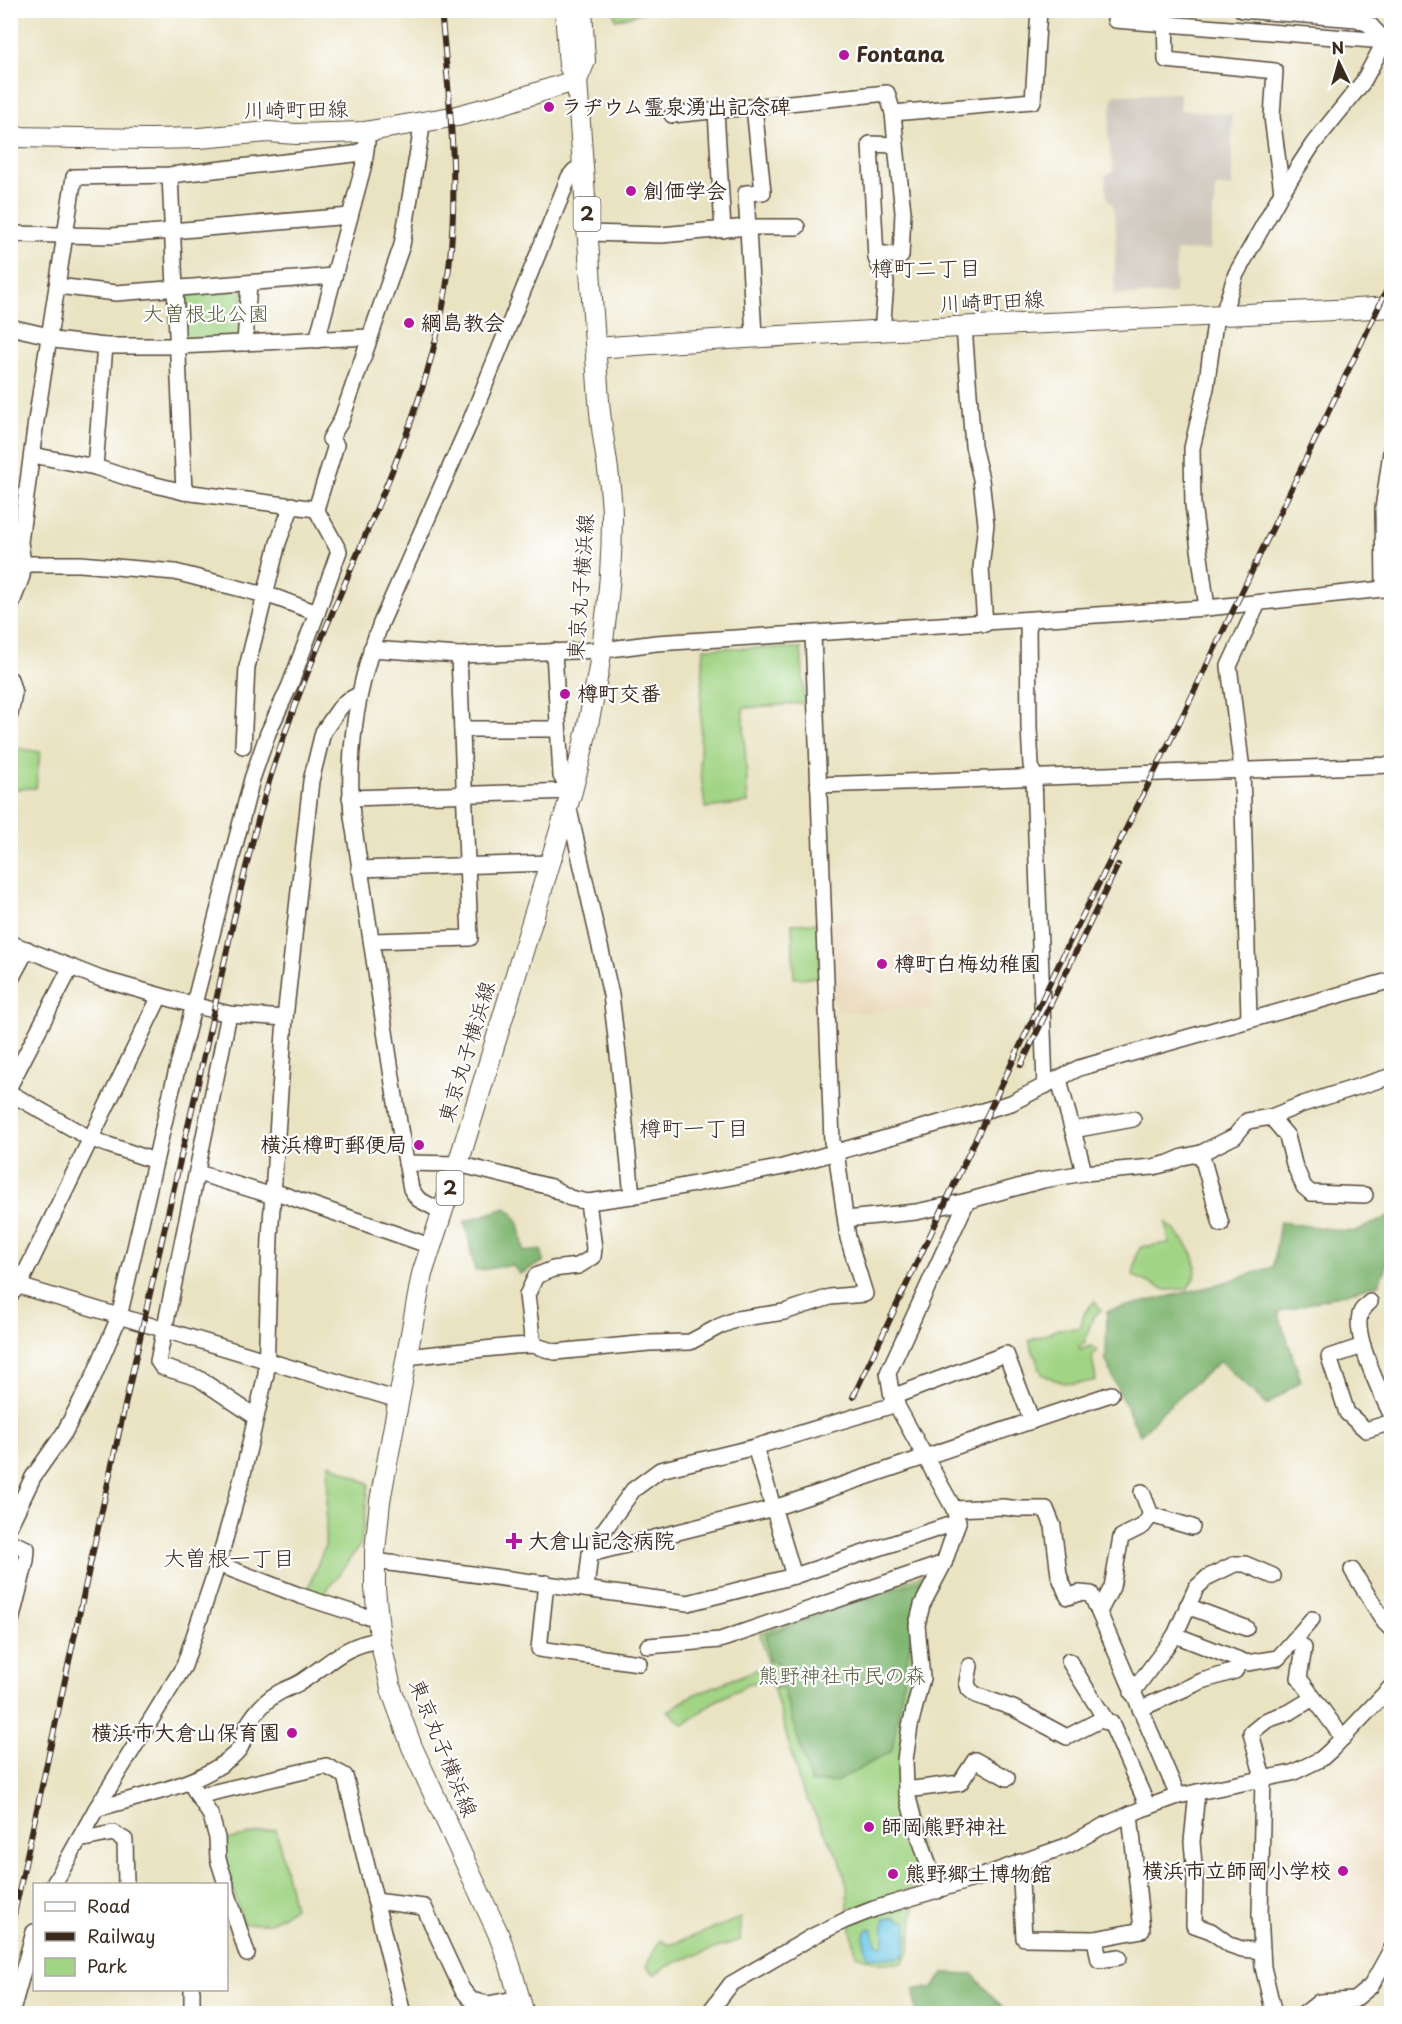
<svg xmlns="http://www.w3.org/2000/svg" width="1402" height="2024" viewBox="0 0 1402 2024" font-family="'Playpen Sans','Klee One',sans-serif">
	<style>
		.built { fill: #ead9ba }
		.industrial { fill: #cac3b8 }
		.green { fill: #a1d484; stroke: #6e7f51; stroke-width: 1.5 }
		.forest { fill: #80b672; stroke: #5e7048; stroke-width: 1.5 }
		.water { fill: #65c4e3; stroke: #507780; stroke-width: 1.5 }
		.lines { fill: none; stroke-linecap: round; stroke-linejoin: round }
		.minor-casing { stroke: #554637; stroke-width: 18 }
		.major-casing { stroke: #554637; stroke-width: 22 }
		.minor { stroke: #fff; stroke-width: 15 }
		.major { stroke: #fff; stroke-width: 20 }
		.rail-casing { stroke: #3b2a1e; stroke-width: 6 }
		.rail { stroke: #fff; stroke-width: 4; stroke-dasharray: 11; stroke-linecap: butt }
		.poi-dot { fill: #b5179e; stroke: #fff; stroke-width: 2 }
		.labels { text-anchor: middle; stroke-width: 4.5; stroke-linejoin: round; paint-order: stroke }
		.shield { fill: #fff; stroke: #766a62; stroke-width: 1.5 }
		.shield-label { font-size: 20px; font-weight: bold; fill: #3b2a1e }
		.poi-label { font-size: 21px; font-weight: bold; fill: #3b2a1e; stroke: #fff; text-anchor: start }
		.street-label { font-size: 21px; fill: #3b2a1e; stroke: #fff }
		.park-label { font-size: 21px; fill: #5a5d3d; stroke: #fff }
		.neighbourhood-label { font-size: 22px; fill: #3b2a1e; stroke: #fff }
	</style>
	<rect width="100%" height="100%" fill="#fff"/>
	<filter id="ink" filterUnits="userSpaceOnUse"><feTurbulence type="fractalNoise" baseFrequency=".0167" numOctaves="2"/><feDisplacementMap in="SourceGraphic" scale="12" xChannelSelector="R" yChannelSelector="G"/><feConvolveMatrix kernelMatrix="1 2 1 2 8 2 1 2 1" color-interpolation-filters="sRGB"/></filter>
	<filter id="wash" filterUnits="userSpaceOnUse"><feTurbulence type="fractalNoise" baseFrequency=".008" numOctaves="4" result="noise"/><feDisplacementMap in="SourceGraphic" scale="24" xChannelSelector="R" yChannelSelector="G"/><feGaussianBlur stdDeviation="1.35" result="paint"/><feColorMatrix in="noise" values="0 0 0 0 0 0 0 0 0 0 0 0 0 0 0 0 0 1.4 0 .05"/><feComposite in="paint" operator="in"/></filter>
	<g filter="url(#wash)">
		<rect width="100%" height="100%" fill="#e9e3c2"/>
		<g class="built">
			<polygon points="929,917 933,1009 834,1013 831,920"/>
			<polygon points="1391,1757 1391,1934 1369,1964 1295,1903 1296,1839"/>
		</g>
		<polygon class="industrial" points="1180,93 1180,110 1232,114 1232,187 1216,187 1209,250 1176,251 1175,294 1114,295 1116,229 1113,204 1108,201 1105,176 1113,171 1108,134 1113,95"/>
		<g class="green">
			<polygon points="614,11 614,10 647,11 616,20"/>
			<polygon points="243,289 239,336 184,339 179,291"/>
			<polygon points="704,648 801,648 805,703 743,708 748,803 705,808 700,764 701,700"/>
			<polygon points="11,747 40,752 36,788 11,789"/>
			<polygon points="818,923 820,977 794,978 792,924"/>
			<path d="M1166 1222C1185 1240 1209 1262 1187 1289L1166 1290 1133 1276 1137 1253 1141 1247 1169 1243Z"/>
			<path d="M1095 1301 1101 1310 1093 1317 1084 1344 1079 1346 1080 1350 1091 1346 1097 1351 1092 1357 1096 1380C1073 1386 1063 1385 1042 1374L1029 1341 1058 1329 1080 1328 1085 1312Z"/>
			<polygon points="329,1463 369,1484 361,1544 321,1598 307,1591 325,1546"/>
			<polygon points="934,1571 911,1625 913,1676 900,1742 910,1817 928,1876 926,1884 848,1910 847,1885 840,1860 800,1786 771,1678 749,1684 712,1703 684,1725 668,1711 693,1695 768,1665 760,1633"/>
			<polygon points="276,1829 294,1908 270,1923 243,1924 224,1858 226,1840"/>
			<polygon points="915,1900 910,1950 902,1963 879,1963 856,1955 850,1923"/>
			<polygon points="741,1918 740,1940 676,1962 654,1974 646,1966 660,1940 670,1945"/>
		</g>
		<g class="forest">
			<path d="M506 1208C522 1218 521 1235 524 1252L541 1250 544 1261 520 1274 512 1265 475 1271 465 1221Z"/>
			<polygon points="1391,1216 1391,1253 1379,1284 1278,1312 1301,1381 1267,1405 1220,1361 1162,1412 1140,1435 1118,1390 1106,1360 1107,1311 1213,1286 1273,1267 1280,1222 1353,1232"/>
			<polygon points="924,1579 916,1606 892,1751 836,1782 811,1783 783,1689 772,1687 772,1682 779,1676 777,1662 769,1661 766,1634"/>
			<polygon points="945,1973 972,1974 1008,2013 916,2013 914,1989 932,1988"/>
		</g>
		<path class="water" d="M895 1917 907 1922 906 1949 903 1956 895 1958 868 1957 863 1938 866 1930 872 1928 876 1943 880 1946 884 1945C885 1936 882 1928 885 1919Z"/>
	</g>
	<g filter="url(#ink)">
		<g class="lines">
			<defs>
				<g id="minor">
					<polyline points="1165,10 1166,60 1275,71 1272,117 1282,192"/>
					<polyline points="1242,10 1357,19 1370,25 1385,41"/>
					<polyline points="1115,20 1385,41"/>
					<polyline points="716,111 723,230"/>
					<polyline points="672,115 887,93 893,113"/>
					<polyline points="170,175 184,492"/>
					<polyline points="588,233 661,235 748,227 797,227"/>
					<polyline points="10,234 112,236 350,216"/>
					<polyline points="876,253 901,256 903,212 896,145"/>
					<polyline points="57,286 116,293 334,276"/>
					<polyline points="1223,314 1236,274 1282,192 1313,144 1363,82 1385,41 1392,40"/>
					<polyline points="10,327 49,336 54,340 105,346 178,346 370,337"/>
					<polyline points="964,327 973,446 981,479 986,524 981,568 985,624"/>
					<polyline points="882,332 886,282 876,258 870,144 896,145 893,113 1033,101 1039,10"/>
					<polyline points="754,336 746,193 763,192 754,107"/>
					<polyline points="317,340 364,164 367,142"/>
					<polyline points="245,343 249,283"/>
					<polyline points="32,455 95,467 135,480 184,492 316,509"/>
					<polyline points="95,467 105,346"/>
					<polyline points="1384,589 1383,509 1392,445"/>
					<polyline points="10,608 22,576 23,564 20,542 36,421 74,177 170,175 354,154 365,149"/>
					<polyline points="1207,608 1193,505 1192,448 1206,388 1216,315"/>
					<polyline points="317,613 339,551 316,509 336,445 330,439 341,421 402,245 421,133 421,122"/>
					<polyline points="1028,621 1029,728 1031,765 1034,779 1045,1086"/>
					<polyline points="371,649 459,655 603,650 656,643 1207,608 1392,588"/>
					<polyline points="554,651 561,776 572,791"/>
					<polyline points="10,679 14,693 10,715"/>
					<polyline points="462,729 558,729"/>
					<polyline points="243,746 247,667 278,543 292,505"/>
					<polyline points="818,785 1392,765"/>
					<polyline points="350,798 572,791"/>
					<polyline points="568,805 611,995 619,1063 632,1196"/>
					<polyline points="359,869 551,863"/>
					<polyline points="372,941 470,938 459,655"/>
					<polyline points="10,943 101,979 193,1005 229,1014 285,1018"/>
					<polyline points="10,981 27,949"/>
					<polyline points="229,1014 158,1361 162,1367 198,1378 256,1417"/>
					<polyline points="1249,1018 1242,770 1229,666 1258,603"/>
					<path d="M1059 1078C1066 1111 1077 1141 1084 1173"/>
					<polyline points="10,1085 71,967"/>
					<polyline points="10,1093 91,1139 155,1161"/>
					<polyline points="1271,1117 1287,1136 1294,1164 1304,1187 1311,1193 1365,1195"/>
					<polyline points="1073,1130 1133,1119"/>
					<polyline points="1201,1153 1221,1224"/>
					<polyline points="406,1163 458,1164 551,1187 570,1198 588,1202 632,1196 783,1167 1011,1103 1079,1068 1392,980"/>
					<polyline points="198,1173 273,1196"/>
					<polyline points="273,1191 430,1246"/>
					<path d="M442 1212 418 1199 411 1189 400 1129 352 816C347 750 357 685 381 623L468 427 569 177 574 171 583 165"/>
					<polyline points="846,1219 916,1212 967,1201 1043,1180 1084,1173 1153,1167 1169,1163 1183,1157 1201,1153 1235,1136 1247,1121 1271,1117 1303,1104 1392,1076"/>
					<polyline points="10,1278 19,1286 398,1400"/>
					<polyline points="10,1295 19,1286 160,996"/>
					<path d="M1370 1302C1367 1305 1362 1309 1361 1312 1351 1333 1382 1396 1392 1416"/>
					<polyline points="533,1345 527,1295 536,1276 553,1269 578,1266 593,1257 594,1248 588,1202"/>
					<polyline points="1363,1346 1329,1357 1347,1413 1366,1430 1392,1422"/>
					<polyline points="405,1357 514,1346 533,1345 555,1352 649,1343 690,1342 720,1326 737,1319 784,1312 830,1297 865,1294 848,1238 836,1151 832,1142 813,634"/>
					<polyline points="892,1397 1006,1354 1032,1421"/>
					<polyline points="755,1447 897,1404"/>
					<polyline points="1142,1492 1151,1515"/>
					<polyline points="954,1509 1003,1507 1019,1509 1046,1509 1053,1526 1059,1575 1068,1597 1079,1593 1091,1594 1178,1796"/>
					<polyline points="1151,1515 1192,1527"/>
					<polyline points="10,1525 33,1477 64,1433 93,1378 119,1317 171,1093 252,779 268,733 290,685 317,613 277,598 175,572 80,564 23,564"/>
					<polyline points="10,1542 27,1549 26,1561 10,1625"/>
					<polyline points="590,1554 774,1508 1111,1394"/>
					<polyline points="375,1561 688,1603 794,1576 958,1522"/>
					<polyline points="218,1564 301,1596 363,1616 377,1616"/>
					<polyline points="1352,1570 1385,1623 1392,1630"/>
					<polyline points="546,1583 539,1649 639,1663"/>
					<polyline points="586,1589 590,1554 597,1540 633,1490 660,1470 755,1447 794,1576"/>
					<polyline points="1187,1606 1246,1628"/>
					<polyline points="1099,1612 1112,1587 1121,1537 1143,1526 1151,1515"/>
					<polyline points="1175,1635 1196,1588 1208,1577 1235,1564 1245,1564 1273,1576"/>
					<polyline points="1295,1639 1312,1619"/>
					<polyline points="648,1646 720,1640 944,1563"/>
					<polyline points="1069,1661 1107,1722"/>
					<polyline points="970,1666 967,1682 969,1689 976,1695 1013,1708 1067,1737 1100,1720 1111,1723 1148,1807"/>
					<polyline points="1132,1693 1175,1635 1247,1663 1278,1658 1295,1639 1304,1648 1299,1678 1343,1738"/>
					<polyline points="1140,1709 1202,1681 1235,1671 1241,1661"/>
					<polyline points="194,1789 211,1816 217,1838 218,1859 226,1884"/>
					<polyline points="906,1790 960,1783 975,1760 1007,1778"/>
					<polyline points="1197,1792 1192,1842 1195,1876 1194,1925 1211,1931 1230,1945 1242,1949 1262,1951"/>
					<polyline points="198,1796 326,1766 345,1776 403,2014"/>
					<path d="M96 1809C139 1796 194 1787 229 1759 250 1743 239 1737 250 1721 258 1709 268 1698 280 1692 288 1688 297 1685 304 1680 332 1661 345 1645 380 1640"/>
					<polyline points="79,1840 113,1833 125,1840 126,1884"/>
					<polyline points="1020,1862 1024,1938 1095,1939 1142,1930 1130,1814"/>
					<polyline points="54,1884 96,1809 184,1666 218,1564 242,1478 266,1374 270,1237 285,1018 311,781 323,732 339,709 345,702 358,695"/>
					<polyline points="226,1888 247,1954"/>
					<polyline points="937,1891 913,1817 906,1790 905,1760 910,1726 922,1678 917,1625 922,1605 944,1563 958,1522 954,1509 892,1397 888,1373 967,1201"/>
					<polyline points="375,1901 424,1907 462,1989 471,2000 488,2004 520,1998"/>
					<polyline points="1095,1939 1099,1960 1119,1957"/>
					<polyline points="192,1990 192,2011"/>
					<polyline points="11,2014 34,1932"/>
					<polyline points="708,2014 731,1984 815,1935 846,1920 874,1909 977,1878 1069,1845 1103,1826 1142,1809 1178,1796 1292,1773 1321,1759 1331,1750 1392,1686"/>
					<polyline points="1274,2014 1263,1967 1260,1914 1263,1778 1251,1733 1267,1720 1290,1712 1313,1698"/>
					<polyline points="1304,2014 1319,2002 1354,2000 1371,1986 1392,1948"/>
				</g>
				<g id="major">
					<polyline points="577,80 585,61 582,10"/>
					<polyline points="10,137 150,139 199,138 268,132 296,134 364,132 457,116 502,104 577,80"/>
					<path d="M596 348C861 328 1126 321 1392 307"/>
					<path d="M524 2014 510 1965 498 1933 412 1747 392 1692 380 1640 375 1588V1552L380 1501 422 1274 458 1164 572 791C596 701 612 611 612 518 612 479 602 441 599 401 591 294 585 187 577 80L569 66 565 10"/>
				</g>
			</defs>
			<use href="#minor" class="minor-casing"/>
			<use href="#major" class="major-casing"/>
			<use href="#minor" class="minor"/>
			<use href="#major" class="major"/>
			<defs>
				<g id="rail">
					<polyline points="1021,1065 1118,865"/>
					<polyline points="853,1397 1068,945 1181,719 1392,279"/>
					<path d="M10 1933C71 1654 130 1374 195 1096 218 996 237 893 265 795 288 716 321 638 354 562 392 473 431 385 446 289 461 196 450 103 441 10"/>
				</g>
			</defs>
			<use href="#rail" class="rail-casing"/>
			<use href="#rail" class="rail"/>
		</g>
	</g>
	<g class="poi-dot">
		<circle cx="844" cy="55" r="6"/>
		<circle cx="549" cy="107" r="6"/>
		<circle cx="631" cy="191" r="6"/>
		<circle cx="409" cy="323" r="6"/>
		<circle cx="565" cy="694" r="6"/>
		<circle cx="882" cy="964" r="6"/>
		<circle cx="419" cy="1145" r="6"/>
		<path d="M511 1532h6v6h6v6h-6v6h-6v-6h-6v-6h6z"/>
		<circle cx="292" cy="1733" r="6"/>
		<circle cx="869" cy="1827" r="6"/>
		<circle cx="1343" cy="1871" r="6"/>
		<circle cx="893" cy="1874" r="6"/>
	</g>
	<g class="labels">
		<g class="shield">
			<rect x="573.5" y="197" width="27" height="34" rx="4.5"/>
			<rect x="436.5" y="1171" width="27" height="34" rx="4.5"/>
		</g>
		<g class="shield-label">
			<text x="587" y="221">2</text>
			<text x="450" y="1195">2</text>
		</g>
		<g class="poi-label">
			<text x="856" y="62">Fontana</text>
			<text x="561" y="114">ラヂウム霊泉湧出記念碑</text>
			<text x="643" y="198">創価学会</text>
			<text x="421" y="330">綱島教会</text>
			<text x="577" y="701">樽町交番</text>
			<text x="894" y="971">樽町白梅幼稚園</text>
			<text x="407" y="1152" text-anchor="end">横浜樽町郵便局</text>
			<text x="528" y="1548">大倉山記念病院</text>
			<text x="280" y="1740" text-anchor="end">横浜市大倉山保育園</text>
			<text x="881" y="1834">師岡熊野神社</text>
			<text x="1331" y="1878" text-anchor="end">横浜市立師岡小学校</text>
			<text x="905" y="1881">熊野郷土博物館</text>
		</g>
		<g class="street-label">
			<text transform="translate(296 110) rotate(-1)" y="7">川崎町田線</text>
			<text transform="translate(992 302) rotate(-3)" y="7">川崎町田線</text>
			<text transform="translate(581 587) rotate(-86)" y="7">東京丸子横浜線</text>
			<text transform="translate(467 1052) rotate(-73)" y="7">東京丸子横浜線</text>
			<text transform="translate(443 1748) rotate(68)" y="7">東京丸子横浜線</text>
		</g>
		<g class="park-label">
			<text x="206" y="321">大曽根北公園</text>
			<text x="842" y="1683">熊野神社市民の森</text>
		</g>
		<g class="neighbourhood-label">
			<text x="926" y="276">樽町二丁目</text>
			<text x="694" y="1136">樽町一丁目</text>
			<text x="229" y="1566">大曽根一丁目</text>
		</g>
	</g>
	<rect width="1402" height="2024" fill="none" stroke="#fff" stroke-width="36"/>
	<rect x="33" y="1883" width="195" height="108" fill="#ffffff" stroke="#b1aaa5" stroke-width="1.5"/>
	<rect x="45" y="1902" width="30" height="9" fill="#ffffff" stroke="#b1aaa5" stroke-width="1.5"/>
	<text x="87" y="1913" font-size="18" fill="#3b2a1e">Road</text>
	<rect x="45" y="1932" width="30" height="9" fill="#3b2a1e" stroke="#b1aaa5" stroke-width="1.5"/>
	<text x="87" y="1943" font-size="18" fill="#3b2a1e">Railway</text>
	<rect x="45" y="1958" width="30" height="18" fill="#a1d484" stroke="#b1aaa5" stroke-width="1.5"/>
	<text x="87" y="1973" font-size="18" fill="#3b2a1e">Park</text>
	<g transform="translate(1339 63) rotate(355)" stroke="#ffffff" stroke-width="4.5" paint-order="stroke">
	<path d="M0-4.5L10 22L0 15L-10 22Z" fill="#3b2a1e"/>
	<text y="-9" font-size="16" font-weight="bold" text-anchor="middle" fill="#3b2a1e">N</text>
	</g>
</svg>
